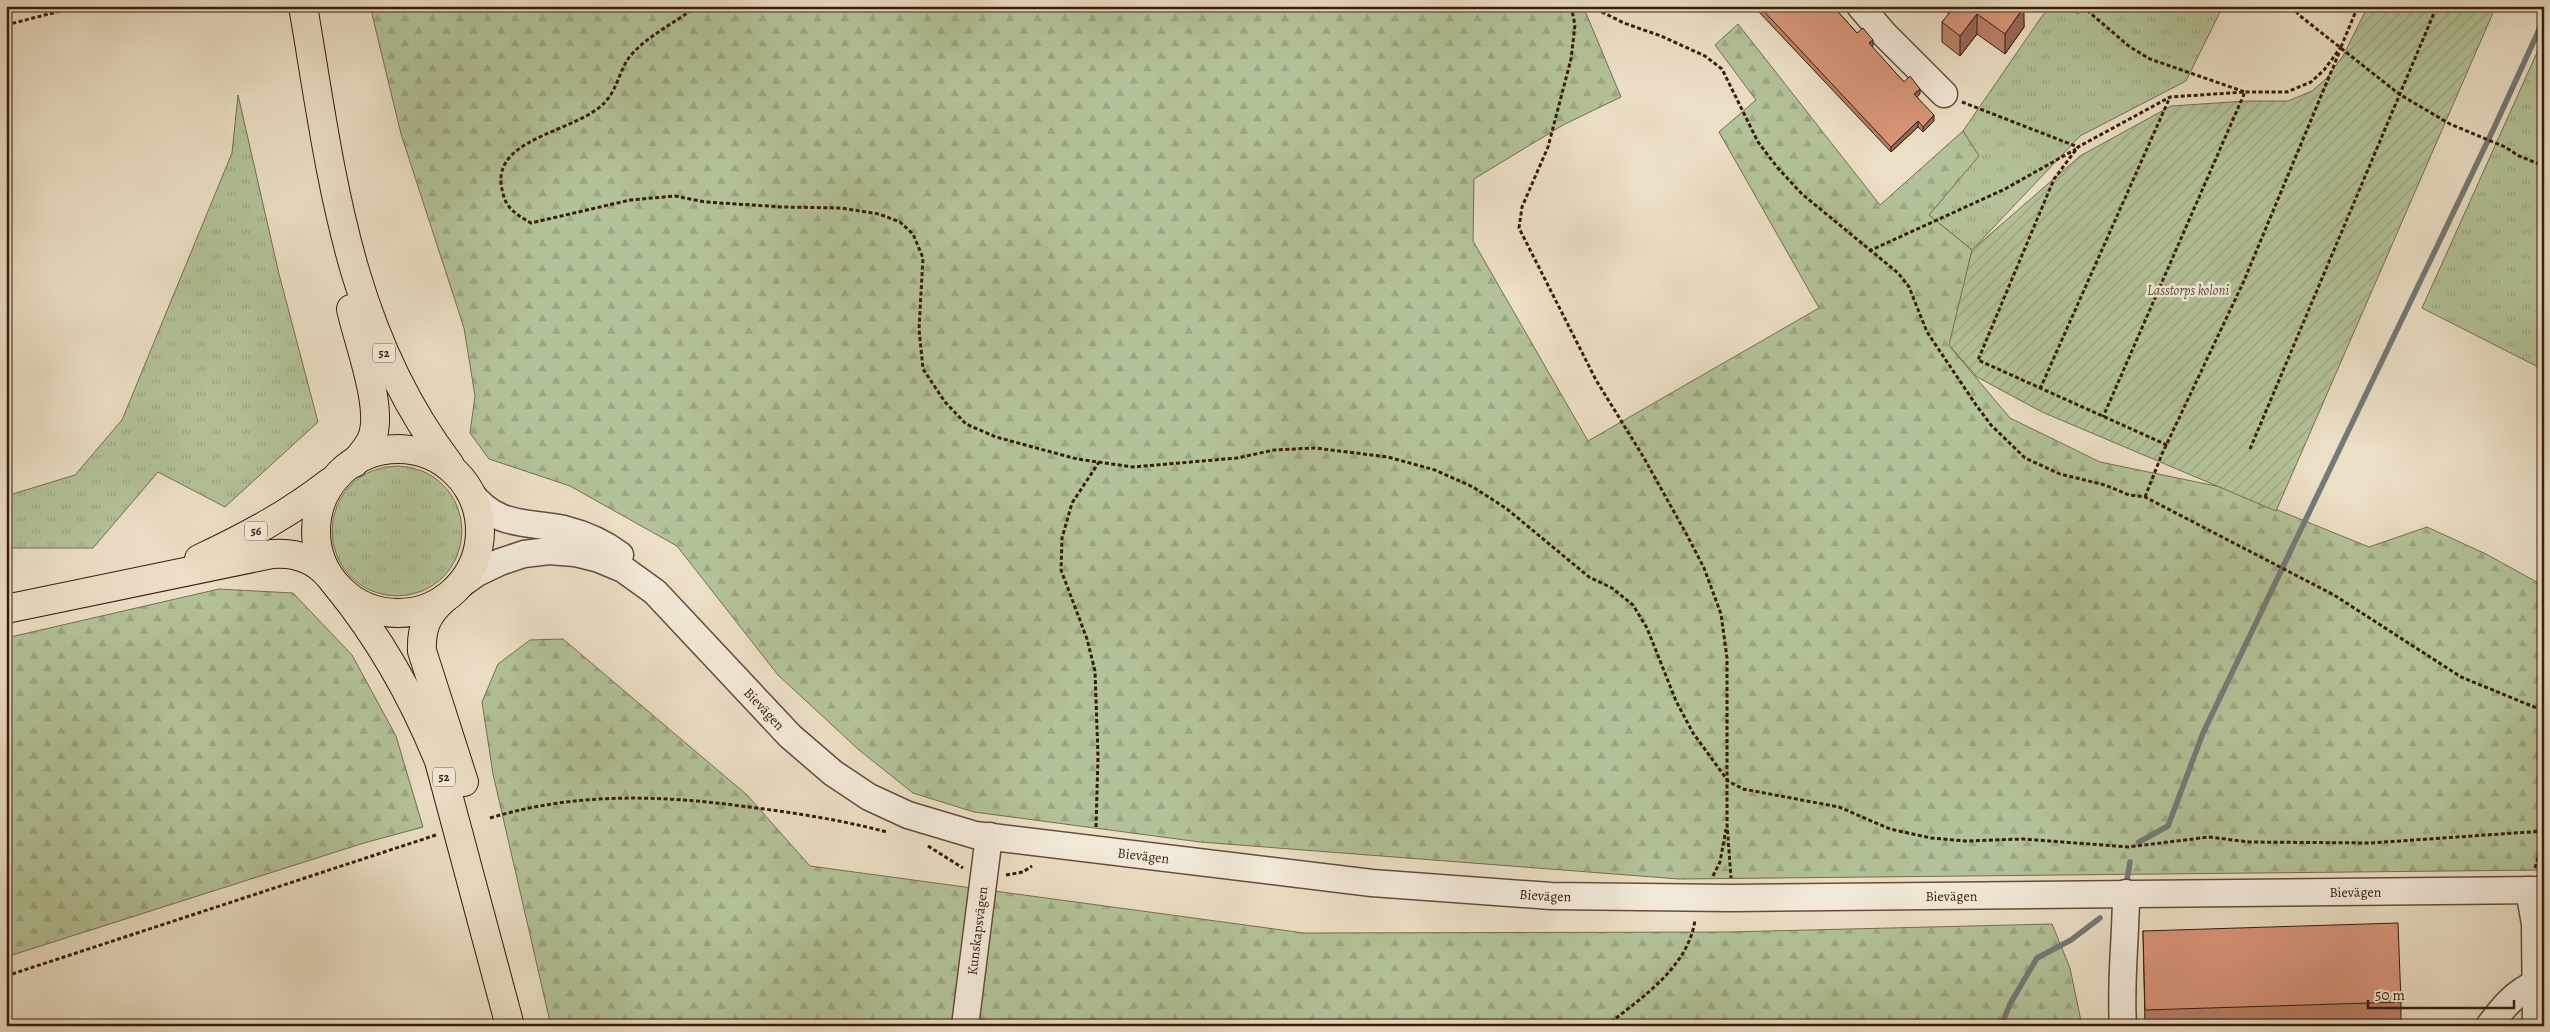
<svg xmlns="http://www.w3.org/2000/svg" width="2550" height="1032" viewBox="0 0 2550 1032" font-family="Alegreya,serif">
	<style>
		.grass { fill: url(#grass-tufts); stroke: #766e52 }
		.forest { fill: url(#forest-firs); stroke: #766e52 }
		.garden { fill: url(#garden-furrows); stroke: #766e52 }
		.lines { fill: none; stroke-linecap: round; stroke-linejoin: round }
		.stream { stroke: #747a77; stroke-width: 5.5 }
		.minor-casing { stroke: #664c3b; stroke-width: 29 }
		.major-casing { stroke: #391b0d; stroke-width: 30 }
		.highway-casing { stroke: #391b0d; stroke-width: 30 }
		.path { stroke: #391b0d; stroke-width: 3; stroke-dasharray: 4 2.5; stroke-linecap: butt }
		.minor { stroke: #f2ead9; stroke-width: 26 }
		.major { stroke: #ebdfc5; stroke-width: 28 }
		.highway { stroke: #ebdfc5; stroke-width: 28 }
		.wall { fill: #ba8068; stroke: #391b0d }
		.shaded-wall { fill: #976855; stroke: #391b0d }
		.building { fill: #d89579; stroke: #391b0d }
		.labels { text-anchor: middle; stroke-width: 5; stroke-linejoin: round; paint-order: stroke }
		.shield { fill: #f2ead9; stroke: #70594a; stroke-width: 1 }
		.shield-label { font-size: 12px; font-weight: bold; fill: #391b0d }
		.park-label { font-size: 14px; font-style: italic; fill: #5e4d37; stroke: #f2ead9 }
		.street-label { font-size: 14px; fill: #391b0d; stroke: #f2ead9 }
	</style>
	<defs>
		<pattern id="grass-tufts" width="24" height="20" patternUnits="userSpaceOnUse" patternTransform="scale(1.25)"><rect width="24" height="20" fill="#b3c298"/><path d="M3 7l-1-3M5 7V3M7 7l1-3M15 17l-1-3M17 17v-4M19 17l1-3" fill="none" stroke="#9ba682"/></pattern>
		<pattern id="forest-firs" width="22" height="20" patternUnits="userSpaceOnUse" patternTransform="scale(1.25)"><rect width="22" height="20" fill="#b3c298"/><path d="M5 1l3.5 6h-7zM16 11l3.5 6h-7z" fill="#9ba682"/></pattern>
		<pattern id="garden-furrows" width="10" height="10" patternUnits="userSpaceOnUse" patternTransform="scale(1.25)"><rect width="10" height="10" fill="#b3c298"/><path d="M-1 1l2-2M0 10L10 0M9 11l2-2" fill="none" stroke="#9ba682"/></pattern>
	</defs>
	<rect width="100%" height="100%" fill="#ebdfc5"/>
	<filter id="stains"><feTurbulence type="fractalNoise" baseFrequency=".004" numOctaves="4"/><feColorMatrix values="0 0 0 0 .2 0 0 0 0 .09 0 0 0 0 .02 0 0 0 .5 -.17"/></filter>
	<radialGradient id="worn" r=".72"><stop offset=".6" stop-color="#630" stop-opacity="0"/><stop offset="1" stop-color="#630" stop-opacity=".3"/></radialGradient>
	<g class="grass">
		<polygon points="2049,6 2063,6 2078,14 2085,6 2223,6 2186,81 2080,136 1972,250 1929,215 1978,156 1963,131"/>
		<polygon points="2544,37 2544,370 2422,308"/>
		<polygon points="238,95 279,274 318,422 225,507 158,472 93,548 6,548 6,496 75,475 122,420 232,153"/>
		<circle cx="397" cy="531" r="65"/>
	</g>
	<g class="forest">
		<polygon points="370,6 1583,6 1621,97 1563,125 1474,179 1473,241 1588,441 1819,308 1719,132 1756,100 1715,45 1738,24 1880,205 1963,131 1979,156 1929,215 1972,250 1951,348 2010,418 2100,462 2221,487 2369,547 2427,527 2486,554 2544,586 2544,870 1679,879 1200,842 974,812 913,793 859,750 778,675 677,546 570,486 489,459 470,433 475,396 464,328 401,134"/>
		<polygon points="219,589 293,593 352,655 396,736 423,827 364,843 6,957 6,638"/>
		<polygon points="563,639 747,795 810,866 1304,933 1729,932 2052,924 2070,968 2082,1026 551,1026 493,774 482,702 498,664 530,640"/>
	</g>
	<polygon class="garden" points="2368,6 2496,6 2276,511 2042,412 1977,377 1949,345 1972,250 2080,156 2171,106 2247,101 2288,101 2312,91 2326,79 2343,56"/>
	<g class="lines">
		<g class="stream">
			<polyline points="2139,842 2168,826 2203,733 2494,128 2544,19"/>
			<polyline points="2127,880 2130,862"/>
			<polyline points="2001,1026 2010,1004 2037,958 2071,940 2100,918"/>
		</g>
		<defs>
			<g id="minor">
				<polyline points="1860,6 1885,35 1944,94"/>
				<path d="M469 491C497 528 524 521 564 529 584 534 603 542 620 555"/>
				<path id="s1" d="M456 588 477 573 500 562 524 554 549 551 575 553 599 559 623 569 655 592 790 736 833 773 869 797 908 815 975 835 1372 883 1551 896 1731 898 2544 890"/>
				<polyline points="2529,890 2535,924 2536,1026"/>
				<path id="s2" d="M965 1026 989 836"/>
				<path d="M2123 1026C2120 982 2126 938 2126 893"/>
				<path d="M2489 1026C2502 1009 2515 992 2535 984"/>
			</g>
			<g id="major">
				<path d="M338 587C381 640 413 697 439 761L510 1026"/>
				<path d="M444 599C427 614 421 628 422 651L464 782"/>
			</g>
			<g id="highway">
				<path d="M303 6C331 169 346 329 450 465"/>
				<path d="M351 309C358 342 384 408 372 438 368 448 361 455 354 463"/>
				<circle cx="398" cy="531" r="82"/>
				<path d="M199 559C246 537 289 514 330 482"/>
				<path d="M6 609 272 554C295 552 314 558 329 576"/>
			</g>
		</defs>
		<use href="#minor" class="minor-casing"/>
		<use href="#major" class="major-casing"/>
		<use href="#highway" class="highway-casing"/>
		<g class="path">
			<path d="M697 6C675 23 650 34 632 54 620 67 618 88 606 101 581 131 497 136 501 183 504 207 512 212 531 223L630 200 675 196 705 202 783 207 841 208 879 214 900 222 913 234 923 258 919 329 923 369 945 402 966 424 996 437 1077 459 1133 467 1237 458 1274 450 1315 448 1388 457 1435 470 1473 487 1507 509 1589 577 1612 588 1633 605 1647 628 1676 701 1693 733 1728 781 1743 789 1839 807 1890 829 1931 838 1966 841 2023 839 2128 847 2209 837 2249 842 2371 843 2544 831"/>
			<polyline points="1571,6 1575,25 1571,59 1548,147 1522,207 1519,228 1596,380 1644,458 1688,537 1704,568 1721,614 1727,658 1727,824 1731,878"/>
			<polyline points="1590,6 1624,23 1661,36 1705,56 1722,69 1758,142 1777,167 1802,194 1898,273 1909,287 1927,332 1976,405 1991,425 2025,458 2060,474 2105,485 2129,495 2145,497 2334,595 2461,677 2544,711"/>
			<polyline points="2082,6 2130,47 2150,59 2245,92 2103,417"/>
			<polyline points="2292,6 2299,15 2399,94 2450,124 2505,147 2519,156 2544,166"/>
			<polyline points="6,25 80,6"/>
			<polyline points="2341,47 2358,6"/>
			<polyline points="1962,102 2078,147"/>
			<polyline points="1869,251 2005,189 2076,149"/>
			<polyline points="2040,389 2170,97"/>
			<polyline points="2167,445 1978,360 2054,179 2078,147 2170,97 2245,92 2287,92 2311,82 2324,70 2341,47"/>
			<polyline points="2250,449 2437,6"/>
			<polyline points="2145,497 2162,454 2243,283 2339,53"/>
			<path d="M490 818C576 792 661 795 749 807 796 813 841 820 887 832"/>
			<polyline points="1096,827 1098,757 1095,671 1087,639 1061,570 1062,538 1072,503 1099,462"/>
			<polyline points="928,846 963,868"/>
			<polyline points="2535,868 2544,837"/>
			<polyline points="1006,875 1023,872 1032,866"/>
			<polyline points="1713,876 1720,862 1726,829"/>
			<polyline points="6,976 436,835"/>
			<path d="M1606 1026C1641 998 1688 968 1695 920"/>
		</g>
		<use href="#minor" class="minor"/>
		<use href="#major" class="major"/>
		<use href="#highway" class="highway"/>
	</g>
	<g class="wall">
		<polygon points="1758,6 1833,6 1857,33 1873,46 1872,47 1904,82 1920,94 1917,97 1934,121 1923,132 1918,127 1891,152 1758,11"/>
		<polygon points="1897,6 1907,6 1903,11"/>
		<polygon points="1939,6 2023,6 2024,27 2005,54 1977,34 1960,56 1942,42 1942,22 1949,14"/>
		<polygon points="2143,931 2401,1002 2401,1022 2278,1026 2145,1026"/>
	</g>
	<g class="shaded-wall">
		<polygon points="1903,6 1907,6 1903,11"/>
		<polygon points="2024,7 2024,27 2005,54 2005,34"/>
		<polygon points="1977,14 1977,34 1960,56 1960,36"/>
		<polygon points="1873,40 1873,46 1869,49 1869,43"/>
		<polygon points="1920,89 1920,94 1914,100 1914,94"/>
		<polygon points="1934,115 1934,121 1923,132 1923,127"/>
		<polygon points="1918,121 1918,127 1891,152 1891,147"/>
	</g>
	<g class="building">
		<polygon points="1759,6 1833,6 1857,33 1863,28 1873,40 1869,43 1904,82 1910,76 1920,89 1914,94 1934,115 1923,127 1918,121 1891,147"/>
		<polygon points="1955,6 2023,6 2024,7 2005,34 1977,14 1960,36 1942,22"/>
		<polygon points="2398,923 2401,1002 2145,1010 2143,931"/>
	</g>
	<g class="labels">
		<g class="shield">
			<rect x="373" y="343.5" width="22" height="19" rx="4"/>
			<rect x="245" y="521.5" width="22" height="19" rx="4"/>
			<rect x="433" y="767.5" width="22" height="19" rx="4"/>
		</g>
		<g class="shield-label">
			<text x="384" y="357">52</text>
			<text x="256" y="535">56</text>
			<text x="444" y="781">52</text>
		</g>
		<g class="park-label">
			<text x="2188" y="295">Lasstorps koloni</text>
		</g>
		<g class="street-label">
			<text dy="5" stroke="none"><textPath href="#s1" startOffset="378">Bievägen</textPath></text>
			<text dy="5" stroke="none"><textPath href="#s1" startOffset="798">Bievägen</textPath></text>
			<text dy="5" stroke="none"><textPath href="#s1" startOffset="2012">Bievägen</textPath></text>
			<text dy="5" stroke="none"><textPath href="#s1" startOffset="1202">Bievägen</textPath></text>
			<text dy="5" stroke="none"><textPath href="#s1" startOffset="1608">Bievägen</textPath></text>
			<text dy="5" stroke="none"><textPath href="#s2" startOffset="96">Kunskapsvägen</textPath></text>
		</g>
	</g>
	<rect width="2550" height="1032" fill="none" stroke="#ebdfc5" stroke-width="25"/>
	<rect x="8" y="8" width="2535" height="1017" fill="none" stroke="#391b0d" stroke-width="2.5"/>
	<rect x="12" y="12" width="2525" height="1007" fill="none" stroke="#391b0d"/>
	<path d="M2368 1000v8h146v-8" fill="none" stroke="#391b0d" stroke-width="2.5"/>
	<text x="2375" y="1000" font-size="15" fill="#391b0d" stroke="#f2ead9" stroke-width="4" paint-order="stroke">50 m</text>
	<rect width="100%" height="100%" filter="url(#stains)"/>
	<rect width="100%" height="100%" fill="url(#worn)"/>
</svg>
